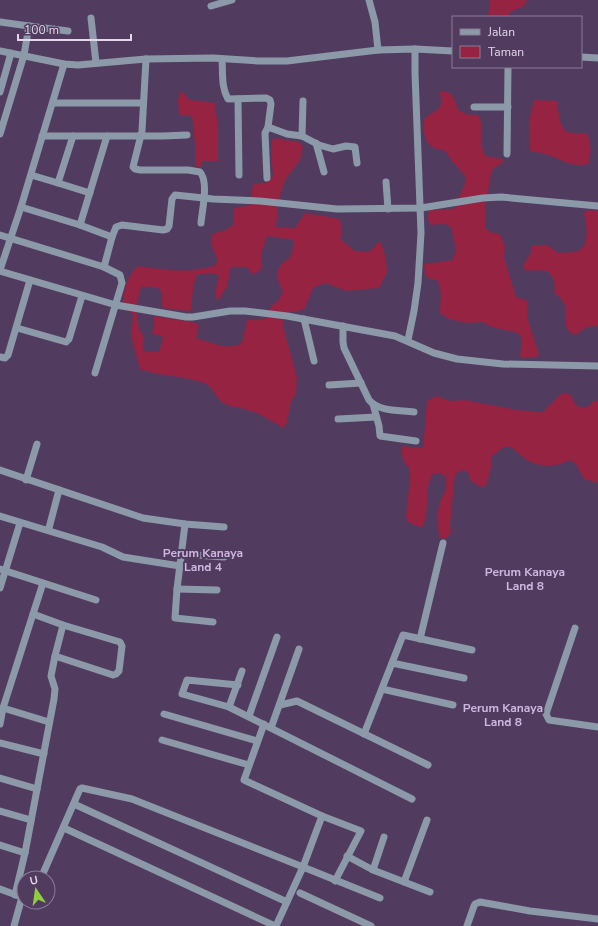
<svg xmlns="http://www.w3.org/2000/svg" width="598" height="926" viewBox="0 0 598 926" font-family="'Nunito Sans',sans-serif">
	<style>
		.green { fill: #952341; fill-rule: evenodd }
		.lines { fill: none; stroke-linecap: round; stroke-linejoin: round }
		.minor { stroke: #8b99a9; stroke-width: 7 }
		.labels { text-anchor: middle; stroke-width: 4; stroke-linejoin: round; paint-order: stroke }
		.neighbourhood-label { font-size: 12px; font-weight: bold; fill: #cdb6df; stroke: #513c5f }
	</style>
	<rect width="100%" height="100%" fill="#513c5f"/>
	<g class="green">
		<polygon points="490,0 527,0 524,6 510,12 509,17 488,17"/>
		<path d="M181 91C185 94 186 97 190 100L215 103 218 128V161H202L201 168 195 165V144L192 116 179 115 178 99Z"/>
		<path d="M443 91 452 94 459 111 469 115H478C485 123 478 149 486 156 489 158 497 157 502 159L503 162 492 170 491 174 485 209 486 229 493 233 500 234 505 247 504 257 516 297 528 301 527 317 538 351 539 355 536 357 521 358C518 350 526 341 518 333L492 327 482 322 467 323 449 319 440 313C440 302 443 291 437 280L430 279 425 275 424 264 453 260 456 249 451 227 445 224 430 225 428 218 429 210 454 209 466 181V177L452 161 446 152 443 150 436 149C433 148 430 146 428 143 425 138 421 124 425 119 429 112 439 113 442 102L440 95V92Z"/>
		<path d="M534 100 558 101C558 112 559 133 573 133 577 134 581 133 586 133 592 143 591 152 589 163 575 170 559 158 545 154 540 152 535 153 530 151L529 121Z"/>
		<path d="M273 138 299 142 303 147 300 160 288 176 284 183 279 199 276 227 295 228 305 213 340 219 342 233 340 239 355 251 369 252 379 242H381L386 259 387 272 379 288 346 291 326 283 320 285 313 288 305 308 299 311 284 313 283 326 297 377 296 394 291 401 287 422 284 428C274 423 261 414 251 411 241 407 231 408 222 402 215 397 213 387 206 384 184 375 161 377 140 369L131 337 133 314 124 309C122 292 126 278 138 266 164 270 190 274 216 265L217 259 211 243 212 234 226 230 234 224 233 211 235 208 250 205 253 184 265 183 273 176 271 147ZM267 236 294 240C293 245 293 255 289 258 288 260 285 260 284 262 274 270 277 282 283 291L278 301 272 305 265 319 247 320 242 342 239 345 232 346H221L196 338 199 325 193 322 154 316V329L151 333 163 337 159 352 143 351 144 336 139 329 137 314 135 311 141 287C148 287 160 285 162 294 163 300 161 302 163 308L188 311 191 310 193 289 196 275 212 273 219 276C217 284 214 291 217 299H220L224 290 227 288 231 267H247L251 273 254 274 260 271 262 264 261 255Z"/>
		<path d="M589 210 598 211V326L585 328 576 335C563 332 565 318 566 307L559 296 555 295C554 290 555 286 554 282 550 265 538 272 525 270L523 267C526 258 532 256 532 245H547L558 253C564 252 571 253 577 251 591 246 586 224 584 213L586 211Z"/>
		<path d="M562 393 570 394 577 406 584 408 590 405 595 400 598 401V483L584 479 576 464 570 460C565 462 560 465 555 465 534 468 526 460 511 447H504L491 457 492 464 487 483 482 488 470 480 469 474 464 470 455 474 450 525 451 532 447 538H440C437 529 437 511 440 502 445 491 447 490 446 477L440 473 433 474C423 490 431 510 422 528L408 522 406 516 410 477 409 468 404 462 402 455V446L423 448 427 401 436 396 450 401 465 400 511 409 536 412H543Z"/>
	</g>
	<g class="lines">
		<g class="minor">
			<polyline points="369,0 375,22 378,50"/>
			<polyline points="211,6 232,0"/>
			<polyline points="91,18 96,63"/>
			<polyline points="0,22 29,26"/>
			<polyline points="0,51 64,64 78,65 146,59 213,58 258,61 287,61 378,50 415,49 453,51"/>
			<polyline points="581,57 598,58"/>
			<path d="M146 59 142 131 133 167 135 169 140 170H188L200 172C209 182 202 210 201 223"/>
			<path d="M222 59C223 73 221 87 228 99L266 98 270 100 271 104 268 127 287 134 302 136 319 145 333 149 346 146 355 147 357 163"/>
			<polyline points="0,92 11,53"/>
			<polyline points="238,99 239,175"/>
			<polyline points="53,103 143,103"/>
			<polyline points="474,107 508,107"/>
			<polyline points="0,134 24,55 29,26 68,31"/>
			<polyline points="42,136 163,136 187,135"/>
			<polyline points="73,136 58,183 90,193"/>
			<polyline points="302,136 303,101"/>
			<polyline points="316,143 324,172"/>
			<polyline points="507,154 508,67"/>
			<polyline points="31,175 58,183"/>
			<polyline points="267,178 265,133 268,127"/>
			<polyline points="386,182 388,209"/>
			<polyline points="21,207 80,225 112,237"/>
			<polyline points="80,225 107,136"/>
			<polyline points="0,235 104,267 120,275 122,283 95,373"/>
			<polyline points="104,267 112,237 116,227 122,225 163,230 167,229 169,226 172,199 175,195 213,199 260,201 337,209 421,208 483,198 501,197 598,206"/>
			<polyline points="0,270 21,207 64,64"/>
			<polyline points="0,271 116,305 186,317 193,317 230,311 245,311 287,316 395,336 434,353 457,359 503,364 598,366"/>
			<polyline points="304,319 314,361"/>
			<path d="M343 326V342L344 348 369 400C379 412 399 410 414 412"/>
			<polyline points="17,328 66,342 69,339 82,296"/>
			<polyline points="408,340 414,311 418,283 421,233 415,73 415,49"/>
			<polyline points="0,357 5,358 8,355 30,280"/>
			<polyline points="329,385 361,383"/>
			<polyline points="373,404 379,426 380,436 416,441"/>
			<polyline points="338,419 376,417"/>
			<polyline points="0,470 143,518 185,524 224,527"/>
			<polyline points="26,480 37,444"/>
			<polyline points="0,516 102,547 123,557 180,566"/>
			<polyline points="185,524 177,589 175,618 213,622"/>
			<polyline points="49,528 59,490"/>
			<polyline points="182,554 224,557"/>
			<polyline points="0,569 96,600"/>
			<polyline points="0,588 20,523"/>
			<polyline points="177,589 217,590"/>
			<polyline points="575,628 546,714 549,720 598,727"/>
			<polyline points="420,639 443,543"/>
			<polyline points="55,656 113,675 116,674 119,671 122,646 120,642 63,625"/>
			<polyline points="392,663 464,678"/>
			<polyline points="238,685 187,680 182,694 229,707 412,799"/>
			<polyline points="382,689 453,705"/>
			<polyline points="280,705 297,701 428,765"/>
			<polyline points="229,707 242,671"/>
			<polyline points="3,708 49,722"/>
			<polyline points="164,714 257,741"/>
			<polyline points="249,716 277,637"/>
			<polyline points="0,724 3,708 33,614"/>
			<polyline points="264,724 244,780 322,816 361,831 335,881"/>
			<polyline points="271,728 299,649"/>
			<polyline points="364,734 403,635 472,650"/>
			<polyline points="162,740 249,765"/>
			<polyline points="0,743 44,754"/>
			<polyline points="0,778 37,789"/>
			<polyline points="74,804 287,902"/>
			<polyline points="0,811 31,820"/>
			<polyline points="64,828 275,926"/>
			<polyline points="0,845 25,853"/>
			<polyline points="347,856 373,870 430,892"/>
			<polyline points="373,870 384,837"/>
			<polyline points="41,878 80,789 82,788 132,799 303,867 322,816"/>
			<polyline points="404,882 427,820"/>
			<polyline points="0,889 19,896"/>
			<polyline points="300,893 371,926"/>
			<polyline points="15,895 25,853 54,699 55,689 51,676 55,656 63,625 33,614 43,583"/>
			<polyline points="14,926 22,897"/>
			<polyline points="276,926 303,867 380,898"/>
			<polyline points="467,926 474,906 475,904 480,902 530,911 598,919"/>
		</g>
	</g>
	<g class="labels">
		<g class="neighbourhood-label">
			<text x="203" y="557">Perum Kanaya<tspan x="203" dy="14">Land 4</tspan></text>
			<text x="525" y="576">Perum Kanaya<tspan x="525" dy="14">Land 8</tspan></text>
			<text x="503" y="712">Perum Kanaya<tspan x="503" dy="14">Land 8</tspan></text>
		</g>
	</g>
	<rect x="452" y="16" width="130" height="52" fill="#513c5f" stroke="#8b7a97"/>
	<rect x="460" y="29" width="20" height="6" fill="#8b99a9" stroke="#8b7a97"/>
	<text x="488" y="36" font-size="12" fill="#e3d7ec">Jalan</text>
	<rect x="460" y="46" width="20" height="12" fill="#952341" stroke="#8b7a97"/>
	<text x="488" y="56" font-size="12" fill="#e3d7ec">Taman</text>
	<g transform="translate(36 890) rotate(347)"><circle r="19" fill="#513c5f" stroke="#8b7a97"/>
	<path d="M0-3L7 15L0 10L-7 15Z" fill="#8fcd42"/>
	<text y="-6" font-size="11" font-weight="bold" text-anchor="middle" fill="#e3d7ec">U</text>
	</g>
	<path d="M18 34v6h113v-6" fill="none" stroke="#e3d7ec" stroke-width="2"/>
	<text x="24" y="34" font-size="12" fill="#e3d7ec" stroke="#513c5f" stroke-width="3" paint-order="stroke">100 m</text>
</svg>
